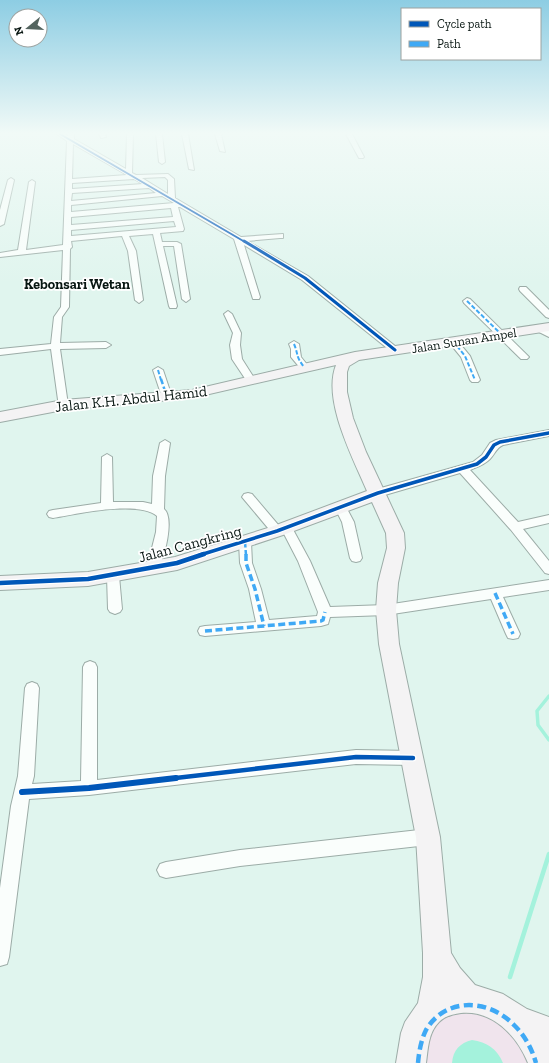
<svg xmlns="http://www.w3.org/2000/svg" width="549" height="1063" viewBox="0 0 549 1063" font-family="'Zilla Slab',serif">
	<style>
		.green { fill: #f0e4ed }
		.water { fill: #a4f2dc }
		.lines { fill: none; stroke-linecap: round; stroke-linejoin: round }
		.stream-far1 { stroke: #a4f2dc; stroke-width: 3.5 }
		.stream { stroke: #a4f2dc; stroke-width: 4.5 }
		.street-casing { stroke: #9caca7; stroke-width: 2 }
		.secondary-casing { stroke: #9caca7; stroke-width: 2 }
		.street { fill: #fafefc; fill-rule: evenodd }
		.secondary { fill: #f4f3f4; fill-rule: evenodd }
		.quiet-far3 { stroke: #3fa9f5; stroke-width: 2; stroke-dasharray: 4.5 2; stroke-linecap: butt }
		.quiet-far2 { stroke: #3fa9f5; stroke-width: 2.5; stroke-dasharray: 5.5 2.5; stroke-linecap: butt }
		.quiet-far1 { stroke: #3fa9f5; stroke-width: 3.5; stroke-dasharray: 7 3.5; stroke-linecap: butt }
		.quiet { stroke: #3fa9f5; stroke-width: 4.5; stroke-dasharray: 9 4.5; stroke-linecap: butt }
		.cycleway-far4-casing { stroke: #fff; stroke-width: 3.5 }
		.cycleway-far3-casing { stroke: #fff; stroke-width: 5 }
		.cycleway-far2-casing { stroke: #fff; stroke-width: 6 }
		.cycleway-far1-casing { stroke: #fff; stroke-width: 7 }
		.cycleway-casing { stroke: #fff; stroke-width: 8 }
		.cycleway-far4 { stroke: #0057b8; stroke-width: 2 }
		.cycleway-far3 { stroke: #0057b8; stroke-width: 3 }
		.cycleway-far2 { stroke: #0057b8; stroke-width: 3.5 }
		.cycleway-far1 { stroke: #0057b8; stroke-width: 4.5 }
		.cycleway { stroke: #0057b8; stroke-width: 6 }
		.labels { text-anchor: middle; stroke-width: 3.5; stroke-linejoin: round; paint-order: stroke }
		.far-street-label { font-size: 13px; fill: #081612; stroke: #fff }
		.far-quarter-label { font-size: 14px; font-weight: bold; fill: #081612; stroke: #fff }
		.street-label { font-size: 15px; fill: #081612; stroke: #fff }
	</style>
	<rect width="100%" height="100%" fill="#e0f5ee"/>
	<polygon class="green" points="474,1008 509,1024 532,1063 423,1063 429,1032 440,1018"/>
	<path class="water" d="M472 1040C487 1042 497 1049 503 1063H452C453 1050 460 1043 472 1040Z"/>
	<g class="lines">
		<polyline class="stream-far1" points="549,696 537,711 538,725 549,740"/>
		<polyline class="stream" points="510,977 549,854"/>
		<defs>
			<g id="street">
				<path d="M57 134H64L68 136V134H74V139L126 169 127 134H133L132 173 136 175 168 174 174 179 175 198 241 237 283 234V238H280L247 241 308 276 400 350 395 353 392 352 302 280 244 245 260 297 259 299H253L234 239 180 207H178L184 229 183 231 160 233 162 242H177L181 244 190 299 186 302 182 299 174 246H163L177 306 176 308H170L169 306 153 234 129 236 136 251 143 300 139 303 135 300 128 251 122 236 71 241 72 247 70 249 69 307 62 317 60 343 106 342 111 345 106 348 60 349 68 405 63 408 59 407 51 349 0 355V349L51 344 54 317 61 307 63 250 0 257V253L18 250 29 182 32 180 35 182 26 250 63 245 67 141ZM73 144 127 175 72 179ZM165 177 168 180V194L142 178ZM134 179 143 184 72 189V183ZM149 188 156 193 71 201 72 193ZM162 196 174 203 71 212V205ZM171 208 173 217 71 225V217ZM174 221 176 227 71 236V230Z"/>
				<polygon points="99,134 105,134 106,137 101,138"/>
				<polygon points="156,134 162,134 165,162 162,164 159,162"/>
				<polygon points="182,134 188,134 194,170 189,169"/>
				<polygon points="215,134 221,134 225,152 220,151"/>
				<polygon points="346,134 352,134 364,157 363,158 359,158"/>
				<polygon points="11,178 14,180 4,224 0,226 0,210 8,180"/>
				<polygon points="520,287 526,287 549,310 549,318 546,317 520,291 519,289"/>
				<polygon points="467,298 470,299 527,355 529,357 527,359 521,359 464,303 463,301"/>
				<polygon points="228,311 232,314 241,333 240,345 242,359 256,381 254,383 248,383 232,359 230,345 233,333 224,314"/>
				<polygon points="538,325 549,330 549,337 535,330 534,328 535,326"/>
				<polygon points="453,338 456,339 470,356 480,380 478,382 472,382 470,380 461,357 448,341"/>
				<polygon points="294,341 299,344 301,357 309,367 307,369 301,369 291,357 291,349 289,344"/>
				<polygon points="158,367 163,370 172,397 171,399 163,399 162,397 153,370"/>
				<path d="M549 430V436L503 445C496 448 495 454 490 459 484 465 477 467 470 470L518 522 549 515V523L523 529 549 561V574L545 573 511 530 460 473 378 497 374 496 372 493 374 490 473 462 482 455 490 443 496 440Z"/>
				<path d="M165 440 170 443 165 476 164 509C175 518 164 560 157 571L153 572 149 571 147 568 156 532 157 516C138 500 77 514 53 518L49 517 47 514 49 511 53 510 101 503 102 457 107 454 112 457 113 502H143L152 504 153 476 160 443Z"/>
				<polygon points="248,493 252,494 280,527 282,524 290,524 310,561 330,607 386,605 549,580 549,590 503,597 520,634 518,638 513,639 508,638 506,634 491,599 386,615 330,617 328,624 321,626 205,636 200,635 198,631 200,627 205,626 256,622 249,589 240,563 239,542 241,539 245,538 249,539 251,542 252,563 261,589 269,620 317,616 318,612 298,561 283,532 277,535 273,534 242,497 244,494"/>
				<polygon points="341,504 345,505 354,522 362,558 360,561 356,562 352,561 350,558 342,522 335,508 337,505"/>
				<polygon points="113,572 117,573 119,576 122,609 120,612 115,614 110,612 108,609 107,576 109,573"/>
				<polygon points="90,661 95,663 97,667 97,780 356,750 413,751 418,753 421,758 418,763 413,765 356,764 89,795 29,799 9,957 7,964 0,966 0,888 11,806 18,776 25,688 27,684 32,682 37,684 39,688 34,776 32,784 81,781 83,667 85,663"/>
				<polygon points="428,829 434,832 436,837 434,842 428,845 240,866 166,878 160,876 157,870 160,864 166,862 240,850"/>
			</g>
			<path id="secondary" d="M549 323V331L359 360 349 366 347 372V392L353 418 366 452 404 533 405 548 398 583 396 610 399 644 440 837 451 953 460 968 475 985 503 994 527 1009 549 1017V1063H528C517 1036 493 1010 461 1013 453 1014 445 1016 439 1022 428 1033 428 1049 426 1063H396L401 1033 405 1022 418 1003 423 977V953L416 837 379 644 376 610 378 583 387 548 386 533 372 502 283 535 177 570 88 586 0 590V576L88 572 175 557 271 527 367 491C353 458 322 400 336 365L192 398 63 410 0 422V412L63 400 192 390 355 352Z"/>
		</defs>
		<use href="#street" class="street-casing"/>
		<use href="#secondary" class="secondary-casing"/>
		<use href="#street" class="street"/>
		<use href="#secondary" class="secondary"/>
		<g class="quiet-far3">
			<polyline points="467,301 501,334"/>
			<polyline points="453,341 465,356 475,380"/>
			<path d="M294 344C299 356 295 355 304 367"/>
			<polyline points="158,370 161,380"/>
		</g>
		<g class="quiet-far2">
			<polyline points="161,379 167,397"/>
			<polyline points="245,542 246,555"/>
		</g>
		<g class="quiet-far1">
			<polyline points="246,554 246,563 255,589 264,626"/>
			<polyline points="495,593 513,634"/>
			<polyline points="205,631 321,621 323,620 325,612"/>
		</g>
		<path class="quiet" d="M418 1063C419 1052 421 1040 426 1030 446 996 490 999 515 1026 525 1036 532 1049 536 1063"/>
		<defs>
			<polyline id="cycleway-far4" points="60,134 245,242"/>
			<polyline id="cycleway-far3" points="244,241 305,278 395,350"/>
			<polyline id="cycleway-far2" points="200,555 277,531 378,493 477,464 486,457 494,445 500,442 549,433"/>
			<g id="cycleway-far1">
				<polyline points="0,583 88,579 177,563 204,554"/>
				<polyline points="167,779 356,757 413,758"/>
			</g>
			<polyline id="cycleway" points="22,792 89,788 176,778"/>
		</defs>
		<use href="#cycleway-far4" class="cycleway-far4-casing"/>
		<use href="#cycleway-far3" class="cycleway-far3-casing"/>
		<use href="#cycleway-far2" class="cycleway-far2-casing"/>
		<use href="#cycleway-far1" class="cycleway-far1-casing"/>
		<use href="#cycleway" class="cycleway-casing"/>
		<use href="#cycleway-far4" class="cycleway-far4"/>
		<use href="#cycleway-far3" class="cycleway-far3"/>
		<use href="#cycleway-far2" class="cycleway-far2"/>
		<use href="#cycleway-far1" class="cycleway-far1"/>
		<use href="#cycleway" class="cycleway"/>
	</g>
	<linearGradient id="sky" x2="0" y2="1"><stop stop-color="#8dcde3"/><stop offset="0.47" stop-color="#f1faf7"/><stop offset="1" stop-color="#f1faf7" stop-opacity="0"/></linearGradient>
	<rect width="549" height="283" fill="url(#sky)"/>
	<g class="labels">
		<g class="far-street-label">
			<text transform="translate(464 340) rotate(-9)" y="5">Jalan Sunan Ampel</text>
		</g>
		<g class="far-quarter-label">
			<text x="77" y="289">Kebonsari Wetan</text>
		</g>
		<g class="street-label">
			<text transform="translate(131 399) rotate(-6)" y="5">Jalan K.H. Abdul Hamid</text>
			<text transform="translate(190 544) rotate(-15)" y="5">Jalan Cangkring</text>
		</g>
	</g>
	<rect x="401" y="8" width="140" height="52" fill="#ffffff" stroke="#9ca2a0"/>
	<rect x="409" y="21" width="20" height="6" fill="#0057b8" stroke="#9ca2a0"/>
	<text x="437" y="28" font-size="12" fill="#081612">Cycle path</text>
	<rect x="409" y="41" width="20" height="6" fill="#3fa9f5" stroke="#9ca2a0"/>
	<text x="437" y="48" font-size="12" fill="#081612">Path</text>
	<g transform="translate(28 28) rotate(252)"><circle r="19" fill="#ffffff" stroke="#9ca2a0"/>
	<path d="M0-3L7 15L0 10L-7 15Z" fill="#54645f"/>
	<text y="-6" font-size="11" font-weight="bold" text-anchor="middle" fill="#081612">N</text>
	</g>
</svg>
